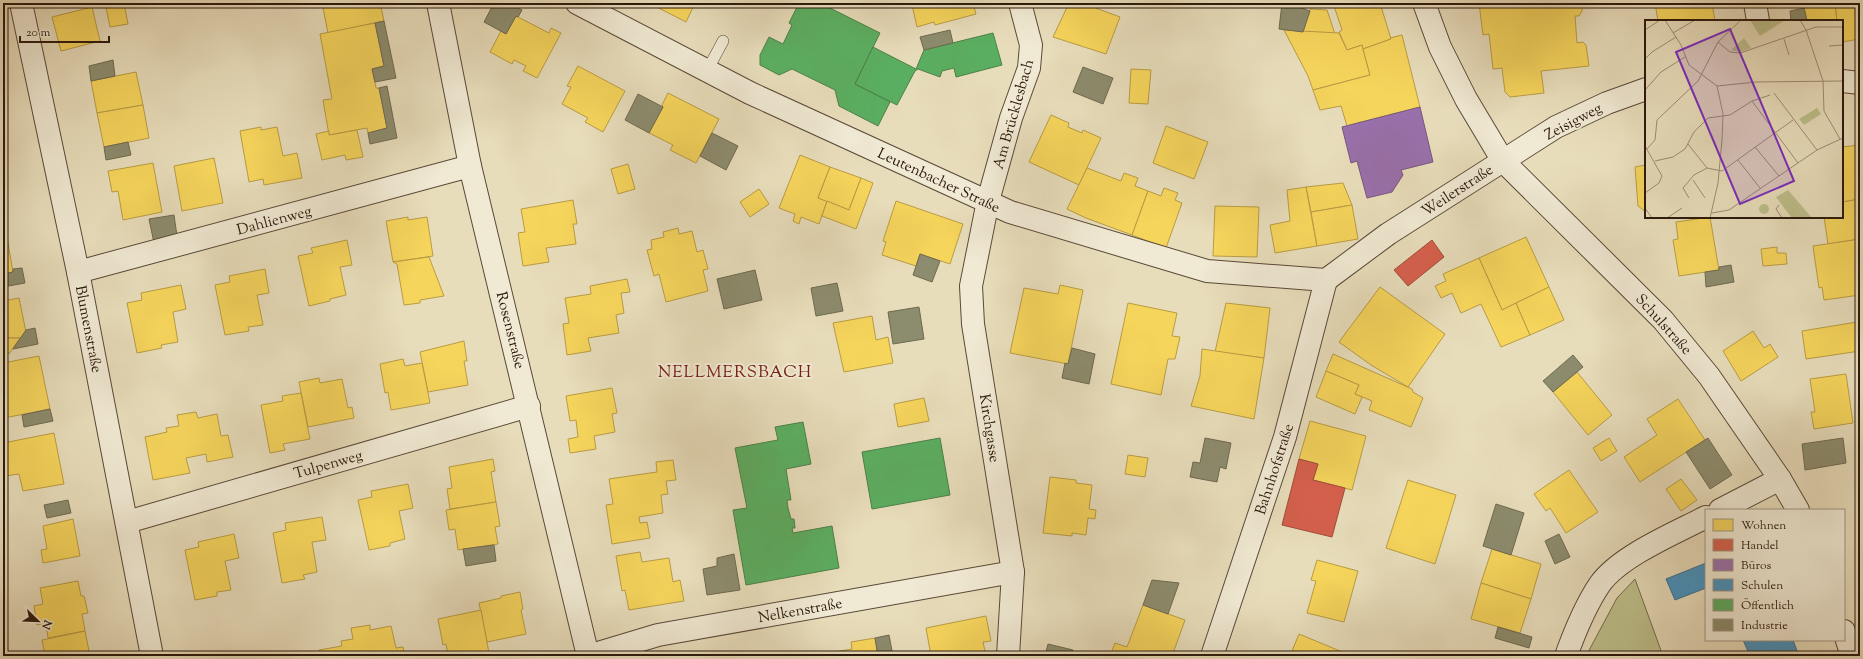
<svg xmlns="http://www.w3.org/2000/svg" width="1863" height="659" viewBox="0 0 1863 659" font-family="'Sorts Mill Goudy',serif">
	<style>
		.green { fill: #bdbf8b; stroke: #746c4c }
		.homes { fill: #f6d55c; stroke: #b99c44 }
		.shops { fill: #d6604d; stroke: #a34a3a }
		.offices { fill: #9970ab; stroke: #78567c }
		.schools { fill: #4393c3; stroke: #3c6e8c }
		.public { fill: #5aae61; stroke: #4c8148 }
		.industry { fill: #8c8c6e; stroke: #6f6951 }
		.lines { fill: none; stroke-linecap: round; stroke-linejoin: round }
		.service-casing { stroke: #5a4938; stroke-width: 12 }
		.minor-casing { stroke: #5a4938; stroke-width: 24 }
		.tertiary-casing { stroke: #5a4938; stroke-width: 24 }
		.service { stroke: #f0e9d3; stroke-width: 11 }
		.minor { stroke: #f0e9d3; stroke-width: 22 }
		.tertiary { stroke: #f0e9d3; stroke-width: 22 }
		.labels { text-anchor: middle; stroke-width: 4; stroke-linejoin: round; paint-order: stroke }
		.street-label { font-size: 15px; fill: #2b180d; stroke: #f0e9d3 }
		.quarter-label { font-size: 17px; letter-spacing: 1px; fill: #7a1f14; stroke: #f0e9d3 }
		.inset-road { fill: none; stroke: #9c8e75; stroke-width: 1 }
		.view { fill: #7b2cbf; fill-opacity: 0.15; stroke: #7b2cbf; stroke-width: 2 }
		.inset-edge { fill: none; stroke: #2b180d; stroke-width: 2 }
	</style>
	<rect width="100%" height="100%" fill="#e8ddbb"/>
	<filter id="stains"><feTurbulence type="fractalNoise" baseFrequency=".005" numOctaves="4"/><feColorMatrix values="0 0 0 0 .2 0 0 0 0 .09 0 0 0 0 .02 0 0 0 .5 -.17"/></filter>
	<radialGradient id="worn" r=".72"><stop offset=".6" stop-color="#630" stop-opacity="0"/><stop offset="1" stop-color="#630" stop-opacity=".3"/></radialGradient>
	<polygon class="green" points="1635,579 1663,656 1586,656 1617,598"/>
	<g class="homes">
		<polygon points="105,3 124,3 128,24 110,27"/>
		<polygon points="322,3 380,3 384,21 328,33"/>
		<polygon points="649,3 695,3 686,22"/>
		<polygon points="973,3 976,14 935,25 934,22 917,27 912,5 915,3"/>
		<polygon points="1069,3 1082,3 1120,17 1106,54 1053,37"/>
		<polygon points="1333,3 1380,3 1391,39 1363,49 1362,45 1347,50 1339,32 1342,30"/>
		<polygon points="1479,3 1582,3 1582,11 1579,16 1575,16 1577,43 1583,42 1586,45 1589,66 1541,71 1544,93 1510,97 1505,92 1502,68 1493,69 1489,34 1483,35"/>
		<polygon points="1655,3 1712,3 1715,21 1658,21"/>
		<polygon points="1803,3 1835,3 1837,21 1807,21"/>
		<polygon points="1835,3 1860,3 1860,39 1842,42 1842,21 1837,21"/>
		<polygon points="92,7 100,41 61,51 52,17"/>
		<polygon points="1310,9 1327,10 1335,34 1303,32"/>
		<polygon points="516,16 549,33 551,28 561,33 537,78 523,71 526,66 514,60 512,64 490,52 501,31 506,34"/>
		<polygon points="375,23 384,66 372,69 376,88 379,88 387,128 368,133 367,128 329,135 323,100 332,99 320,34"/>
		<polygon points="1284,30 1339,33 1347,50 1362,45 1370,75 1313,90 1308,76"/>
		<polygon points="1402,35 1420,107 1347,126 1341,106 1320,110 1313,90 1370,75 1363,49 1391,39 1390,38"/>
		<polygon points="578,66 625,91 603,132 585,122 588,118 562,104 571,87 567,86"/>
		<polygon points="1131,69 1151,70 1148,104 1129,103"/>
		<polygon points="136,72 143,105 97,113 91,81"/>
		<polygon points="668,93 719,119 696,163 670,150 673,145 649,133 663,107 662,105"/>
		<polygon points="143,105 149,138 104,147 97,113"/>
		<polygon points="1051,115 1069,123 1068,127 1082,133 1083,130 1101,138 1079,185 1029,162"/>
		<polygon points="1166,126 1208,142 1194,179 1153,163"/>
		<polygon points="261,127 261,130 277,127 283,156 297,153 302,178 264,185 263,179 249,182 240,131"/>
		<polygon points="357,130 363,157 346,160 345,155 322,160 316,134 329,131 329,135"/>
		<polygon points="1860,145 1860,199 1842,202 1842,147"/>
		<polygon points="800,155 830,167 818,198 827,201 819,224 801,217 799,224 793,221 795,214 779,208"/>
		<polygon points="214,158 223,203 182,211 174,166"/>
		<polygon points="153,163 162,212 123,220 118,191 112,192 108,171"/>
		<polygon points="628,164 635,189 618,194 611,169"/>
		<polygon points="1646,165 1646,212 1638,206 1635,167"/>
		<polygon points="830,167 861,178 849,210 818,198"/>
		<polygon points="1087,168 1121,181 1124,173 1138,178 1135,186 1148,191 1132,235 1086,218 1067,209"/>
		<polygon points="861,178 873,183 856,229 822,216 827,201 849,210"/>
		<polygon points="1343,183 1352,205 1311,212 1306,187"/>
		<polygon points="1306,187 1317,246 1275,253 1270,225 1290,221 1287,190"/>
		<polygon points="1164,188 1178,193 1175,200 1182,203 1166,248 1132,235 1148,191 1161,196"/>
		<polygon points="759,189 769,204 750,217 740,202"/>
		<polygon points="1860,199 1860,239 1828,244 1824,217 1842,217 1842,202"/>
		<polygon points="573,200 577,224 573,224 576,244 546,248 549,262 523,266 518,233 525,232 521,209"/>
		<polygon points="896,201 963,224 950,264 920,254 916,266 882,255 886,242 883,241"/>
		<polygon points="1352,205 1358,239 1317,246 1311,212"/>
		<polygon points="1215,206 1259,207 1257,257 1213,256"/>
		<polygon points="408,217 408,220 427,217 433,256 393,262 386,221"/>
		<polygon points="1710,217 1719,270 1679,276 1673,240 1678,239 1676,222"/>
		<polygon points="678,228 679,234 692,231 697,252 703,250 708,269 703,270 708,291 666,302 659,274 654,276 647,250 652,249 651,240 664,237 663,232"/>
		<polygon points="7,237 13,272 3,274 3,238"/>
		<polygon points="1526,237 1549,287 1502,310 1479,258"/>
		<polygon points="1860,239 1860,295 1824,300 1822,287 1819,288 1813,246"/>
		<polygon points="347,240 352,265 340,267 346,295 330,299 330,301 309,306 298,256 313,253 311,248"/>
		<polygon points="1777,247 1777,253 1786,253 1787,264 1763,266 1761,249"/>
		<polygon points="429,257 444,296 420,300 420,303 404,305 397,264 393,262"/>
		<polygon points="1479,258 1502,310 1516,303 1530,335 1501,347 1481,304 1461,313 1452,293 1441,298 1435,286 1446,281 1443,274"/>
		<polygon points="265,269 269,293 257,295 263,325 248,327 249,331 225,335 215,285 230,282 229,276"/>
		<polygon points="627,279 630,292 621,293 624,313 616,315 619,333 588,338 591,351 567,355 563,324 569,323 565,298 591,294 590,286"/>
		<polygon points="181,285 186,309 173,312 178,342 161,345 162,348 137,353 127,303 142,300 141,293"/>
		<polygon points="1060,285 1083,290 1068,364 1010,353 1024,288 1058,294"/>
		<polygon points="1380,287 1445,334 1408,387 1371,365 1339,342"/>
		<polygon points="1549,287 1564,320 1530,335 1516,303"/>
		<polygon points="19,298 26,332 20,338 3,338 3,301"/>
		<polygon points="1128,303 1177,313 1172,336 1180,337 1175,359 1168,359 1161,395 1111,384"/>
		<polygon points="1226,303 1270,308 1264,358 1215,352"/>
		<polygon points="872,316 876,340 888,337 893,363 844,372 833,323"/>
		<polygon points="1857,322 1860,351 1806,359 1802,331"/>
		<polygon points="1753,331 1764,348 1770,344 1778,357 1741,381 1723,351"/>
		<polygon points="3,338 20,338 9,354 3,346"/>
		<polygon points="464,341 467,361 464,361 468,385 428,392 420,352"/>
		<polygon points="1202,349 1264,358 1254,419 1191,406 1200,376"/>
		<polygon points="1333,354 1412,389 1413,392 1423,398 1411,427 1369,410 1372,401 1355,394 1359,385 1326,371"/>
		<polygon points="39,356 50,409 4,418 3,363"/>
		<polygon points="403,359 405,366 422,363 430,403 391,410 388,392 385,393 380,364"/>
		<polygon points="1326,371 1359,385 1355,394 1362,397 1355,414 1316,397"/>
		<polygon points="1577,372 1612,415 1588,435 1553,392"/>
		<polygon points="1846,374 1853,423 1814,429 1811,412 1815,412 1810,379"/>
		<polygon points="319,378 320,383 342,379 348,408 352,407 354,418 308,427 299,382"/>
		<polygon points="612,388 617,413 612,414 615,432 594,436 596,449 570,453 568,439 578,437 576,420 570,421 566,396"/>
		<polygon points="301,393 310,439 283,444 285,450 270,453 261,405 283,401 282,396"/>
		<polygon points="924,398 929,421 898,427 894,404"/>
		<polygon points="1678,399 1705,440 1640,482 1624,457 1657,435 1647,419"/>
		<polygon points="196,412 198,418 217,414 221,436 228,435 233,457 207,462 206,454 186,458 190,473 153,480 145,437 167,432 166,428 179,426 177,415"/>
		<polygon points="1310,421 1366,436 1352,490 1313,480 1318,464 1299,459"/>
		<polygon points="54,433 64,484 23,491 19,474 5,476 3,465 3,443"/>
		<polygon points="1609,438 1617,451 1601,461 1593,448"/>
		<polygon points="1128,455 1148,458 1145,477 1125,474"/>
		<polygon points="493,459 495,471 491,472 496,502 450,509 447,489 452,488 449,467"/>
		<polygon points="673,460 676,480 666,481 668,494 661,495 663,513 639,517 640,523 647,522 650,538 612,544 606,505 613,504 609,479 657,472 656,462"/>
		<polygon points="1569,470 1598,512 1566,533 1550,508 1546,511 1534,494"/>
		<polygon points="1050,477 1076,480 1076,483 1092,485 1089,509 1096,510 1095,519 1088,518 1086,535 1072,533 1072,536 1043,533"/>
		<polygon points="1681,479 1697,500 1681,511 1666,489"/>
		<polygon points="1408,480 1456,495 1435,564 1386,548"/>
		<polygon points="408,484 413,508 399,511 405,539 390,543 390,546 369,550 358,500 372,497 371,491"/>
		<polygon points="496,502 500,526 495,527 498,544 458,550 455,529 449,530 446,510"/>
		<polygon points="322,517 326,540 312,542 317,572 303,575 305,579 282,583 273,533 286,530 285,523"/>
		<polygon points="73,519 80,556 43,563 41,550 47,549 43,526"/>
		<polygon points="234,534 239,558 225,561 231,590 217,592 217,596 195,600 185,550 199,547 198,542"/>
		<polygon points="1492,549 1541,564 1531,599 1481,583"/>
		<polygon points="640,552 642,562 669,558 673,582 680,580 684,601 629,610 625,590 622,591 616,556"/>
		<polygon points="1317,560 1358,571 1344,622 1307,613 1316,581 1311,580"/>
		<polygon points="78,581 81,596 84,596 88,613 82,614 85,631 48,638 46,623 37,625 34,606 43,604 40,588"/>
		<polygon points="1481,583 1531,599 1520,633 1471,619"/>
		<polygon points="520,592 523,609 521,610 526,634 487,642 479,603 501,598 501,596"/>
		<polygon points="1143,605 1185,620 1172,656 1110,656 1115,643 1127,647"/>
		<polygon points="481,610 489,653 473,656 448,656 446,644 443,645 438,619"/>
		<polygon points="986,616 991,641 983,642 986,656 931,656 926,628"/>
		<polygon points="370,625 370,630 391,626 396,648 403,647 405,656 320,656 319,650 342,646 341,641 353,639 351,628"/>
		<polygon points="85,631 90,656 45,656 42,640"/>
		<polygon points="1299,634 1352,656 1290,656"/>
		<polygon points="875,638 878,656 828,656 828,653 852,649 851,642"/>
	</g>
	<g class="shops">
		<polygon points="1432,240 1444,257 1408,286 1394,270"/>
		<polygon points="1299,459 1318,464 1313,480 1345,488 1332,537 1282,525"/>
	</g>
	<polygon class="offices" points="1420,107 1433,162 1401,170 1403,175 1392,192 1367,198 1357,161 1351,163 1342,127"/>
	<g class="schools">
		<polygon points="1706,563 1706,588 1675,600 1666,579"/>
		<polygon points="1743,640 1793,640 1799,656 1750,656"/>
	</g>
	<g class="public">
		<polygon points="799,3 820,3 880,33 855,84 890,102 878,126 839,106 835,90 792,69 779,75 760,65 760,55 769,37 783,44 792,25 789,23"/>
		<polygon points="993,33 1002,65 956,77 954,68 942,71 940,77 918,69 915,71 897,105 855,84 873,47 916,69 924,50"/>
		<polygon points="803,422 811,464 786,469 791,500 787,500 788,508 791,519 794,519 795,528 792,528 793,533 832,526 839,568 746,585 733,510 747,508 735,448 778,440 775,427"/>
		<polygon points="940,438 950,495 872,509 862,452"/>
	</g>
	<g class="industry">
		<polygon points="494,3 509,3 522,10 518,17 516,16 506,34 484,22"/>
		<polygon points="1282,3 1289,3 1310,11 1303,32 1279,29"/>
		<polygon points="1804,8 1807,21 1791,21 1790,11"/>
		<polygon points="384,21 396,78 375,82 372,69 384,66 375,23"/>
		<polygon points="950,30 953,43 924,50 920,37"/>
		<polygon points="113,60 115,76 91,81 89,66"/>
		<polygon points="1083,67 1113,78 1103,104 1073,92"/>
		<polygon points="387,86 397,138 370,144 368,133 387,128 379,88"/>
		<polygon points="638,94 663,107 649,133 625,120"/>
		<polygon points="712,133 738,146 726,170 700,156"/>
		<polygon points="128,142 131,155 106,160 104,147"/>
		<polygon points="174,215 177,236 154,243 149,219"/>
		<polygon points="920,254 940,261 932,282 913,275"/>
		<polygon points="1731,265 1734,282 1706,287 1705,272 1719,270 1719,267"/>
		<polygon points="22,268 25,283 3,287 3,274 13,272 13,269"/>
		<polygon points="755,270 762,300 724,309 717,279"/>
		<polygon points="837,283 843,311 816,316 811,288"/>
		<polygon points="919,307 924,339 893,344 888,312"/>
		<polygon points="35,328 38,344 13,349 26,330"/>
		<polygon points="1072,348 1095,354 1089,384 1062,378 1065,363 1068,364"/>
		<polygon points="1573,355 1583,367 1553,392 1543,381"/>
		<polygon points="50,409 53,421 24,427 22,415"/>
		<polygon points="1205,438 1231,443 1226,469 1220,467 1217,482 1190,477 1193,462 1200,463"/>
		<polygon points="1708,438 1732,475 1710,489 1686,452"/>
		<polygon points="1843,438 1846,463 1805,470 1802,444"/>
		<polygon points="68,500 71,513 47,518 44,505"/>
		<polygon points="1496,504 1524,513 1511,555 1483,546"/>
		<polygon points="1559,534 1570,557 1555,564 1545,541"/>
		<polygon points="494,545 496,561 466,566 463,549"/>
		<polygon points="734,554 740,590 707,595 703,569 717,566 717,558"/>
		<polygon points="1152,580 1179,583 1168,614 1143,605"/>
		<polygon points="1498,627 1532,637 1529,648 1495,638"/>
		<polygon points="889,635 893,656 878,656 875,638"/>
		<polygon points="1048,644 1073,650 1072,656 1045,656"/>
	</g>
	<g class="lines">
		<defs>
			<polyline id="service" points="707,71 723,41"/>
			<g id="minor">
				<polyline points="21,3 78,272 152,656"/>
				<polyline points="438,3 470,166 588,656"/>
				<polyline points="1424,3 1440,47 1466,99 1503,161 1663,320 1709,376 1780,479 1798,510"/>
				<polyline points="1755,3 1758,21"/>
				<polyline points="1842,81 1860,83"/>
				<polyline points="78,272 470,166"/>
				<polyline points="1326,280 1388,234 1556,127 1607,103 1646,89"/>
				<polyline points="1720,510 1780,479"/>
				<polyline points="127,522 529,406"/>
				<polyline points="1844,631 1852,656"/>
				<polyline points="588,656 658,635 1013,572"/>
				<polyline points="1008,656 1013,572 973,324 971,286 988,201 1011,118 1029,68 1031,45 1020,3"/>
				<path d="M1566 656C1575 631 1585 606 1600 584 1620 556 1675 533 1706 517"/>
			</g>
			<polyline id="tertiary" points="577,3 750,93 1010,212 1207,271 1326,280 1285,437 1212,656"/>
		</defs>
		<use href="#service" class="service-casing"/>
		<use href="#minor" class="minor-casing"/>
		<use href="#tertiary" class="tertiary-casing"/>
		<use href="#service" class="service"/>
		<use href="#minor" class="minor"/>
		<use href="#tertiary" class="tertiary"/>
	</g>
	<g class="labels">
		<g class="street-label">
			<text transform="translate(1013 114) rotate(-74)" y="5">Am Brücklesbach</text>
			<text transform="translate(1573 121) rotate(-28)" y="5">Zeisigweg</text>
			<text transform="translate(939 180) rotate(25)" y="5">Leutenbacher Straße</text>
			<text transform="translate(1457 190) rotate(-33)" y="5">Weilerstraße</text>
			<text transform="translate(274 220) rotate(-15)" y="5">Dahlienweg</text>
			<text transform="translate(1664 324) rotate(48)" y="5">Schulstraße</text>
			<text transform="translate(89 329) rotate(79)" y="5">Blumenstraße</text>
			<text transform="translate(511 330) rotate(76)" y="5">Rosenstraße</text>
			<text transform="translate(990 428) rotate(81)" y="5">Kirchgasse</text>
			<text transform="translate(328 464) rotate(-16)" y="5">Tulpenweg</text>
			<text transform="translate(1274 469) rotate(-72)" y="5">Bahnhofstraße</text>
			<text transform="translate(800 610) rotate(-10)" y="5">Nelkenstraße</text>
		</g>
		<g class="quarter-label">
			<text x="735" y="377">NELLMERSBACH</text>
		</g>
	</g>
	<g transform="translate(1645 20)">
		<rect width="198" height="198" fill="#e8ddbb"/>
		<path d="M105 0H140L115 16ZM99 18 106 28 95 32 86 30ZM172 88 176 94 159 105 154 99ZM143 170 167 198H147L131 177ZM114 189a5 5 0 1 1 10 0a5 5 0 1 1-10 0Z" fill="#bdbf8b"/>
		<path class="inset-road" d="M20 0 36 25 44 45 72 66M155 0 161 10 178 61 179 91 195 119M0 10 15 0M28 13 50 0M139 19 144 35M73 22 85 32 95 33 171 7H198M184 26 198 25M0 39 7 32 31 17M72 66 111 62 198 61M0 70 16 52 40 37M129 73 172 130M107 81 153 143M43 124 62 148 77 151 148 100M0 126 17 156 14 163 0 173M110 127 134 156M2 129 10 120 12 100 53 61 73 22 96 0M93 140 115 168M10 141 28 137 40 129 49 112 63 98 85 95 107 81 125 75M48 160 60 178M44 178 38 168 49 155 62 148M134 185 131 189 137 198M0 188 7 198M67 193 84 190 172 130 198 118M22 198 37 188M65 198 73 163 77 120 78 94 72 66"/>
		<path class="view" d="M85 9 149 161 95 184 31 32Z"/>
		<rect width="198" height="198" class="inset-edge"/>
	</g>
	<rect width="1863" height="659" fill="none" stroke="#e8ddbb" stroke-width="16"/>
	<rect x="4" y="4" width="1855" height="651" fill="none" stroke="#2b180d" stroke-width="2"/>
	<rect x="8" y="8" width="1847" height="643" fill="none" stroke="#2b180d"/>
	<rect x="1705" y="509" width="140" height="132" fill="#f0e9d3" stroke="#a19584"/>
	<rect x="1713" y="519" width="20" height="12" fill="#f6d55c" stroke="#a19584"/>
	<text x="1741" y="529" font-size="12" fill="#2b180d">Wohnen</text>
	<rect x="1713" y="539" width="20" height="12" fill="#d6604d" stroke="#a19584"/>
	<text x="1741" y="549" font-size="12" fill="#2b180d">Handel</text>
	<rect x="1713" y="559" width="20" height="12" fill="#9970ab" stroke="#a19584"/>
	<text x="1741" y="569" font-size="12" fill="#2b180d">Büros</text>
	<rect x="1713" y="579" width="20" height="12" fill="#4393c3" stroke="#a19584"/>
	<text x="1741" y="589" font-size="12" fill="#2b180d">Schulen</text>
	<rect x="1713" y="599" width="20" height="12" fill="#5aae61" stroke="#a19584"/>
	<text x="1741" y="609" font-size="12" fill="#2b180d">Öffentlich</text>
	<rect x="1713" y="619" width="20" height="12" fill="#8c8c6e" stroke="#a19584"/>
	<text x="1741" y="629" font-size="12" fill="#2b180d">Industrie</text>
	<g transform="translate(38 621) rotate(113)" stroke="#f0e9d3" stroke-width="3" paint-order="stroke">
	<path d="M0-3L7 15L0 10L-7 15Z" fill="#2b180d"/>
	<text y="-6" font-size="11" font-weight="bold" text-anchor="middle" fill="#2b180d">N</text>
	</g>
	<path d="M20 36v6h89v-6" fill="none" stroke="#2b180d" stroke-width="2"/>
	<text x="26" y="36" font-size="12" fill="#2b180d" stroke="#f0e9d3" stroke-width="3" paint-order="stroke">20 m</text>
	<rect width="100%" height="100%" filter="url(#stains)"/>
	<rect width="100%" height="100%" fill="url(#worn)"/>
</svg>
